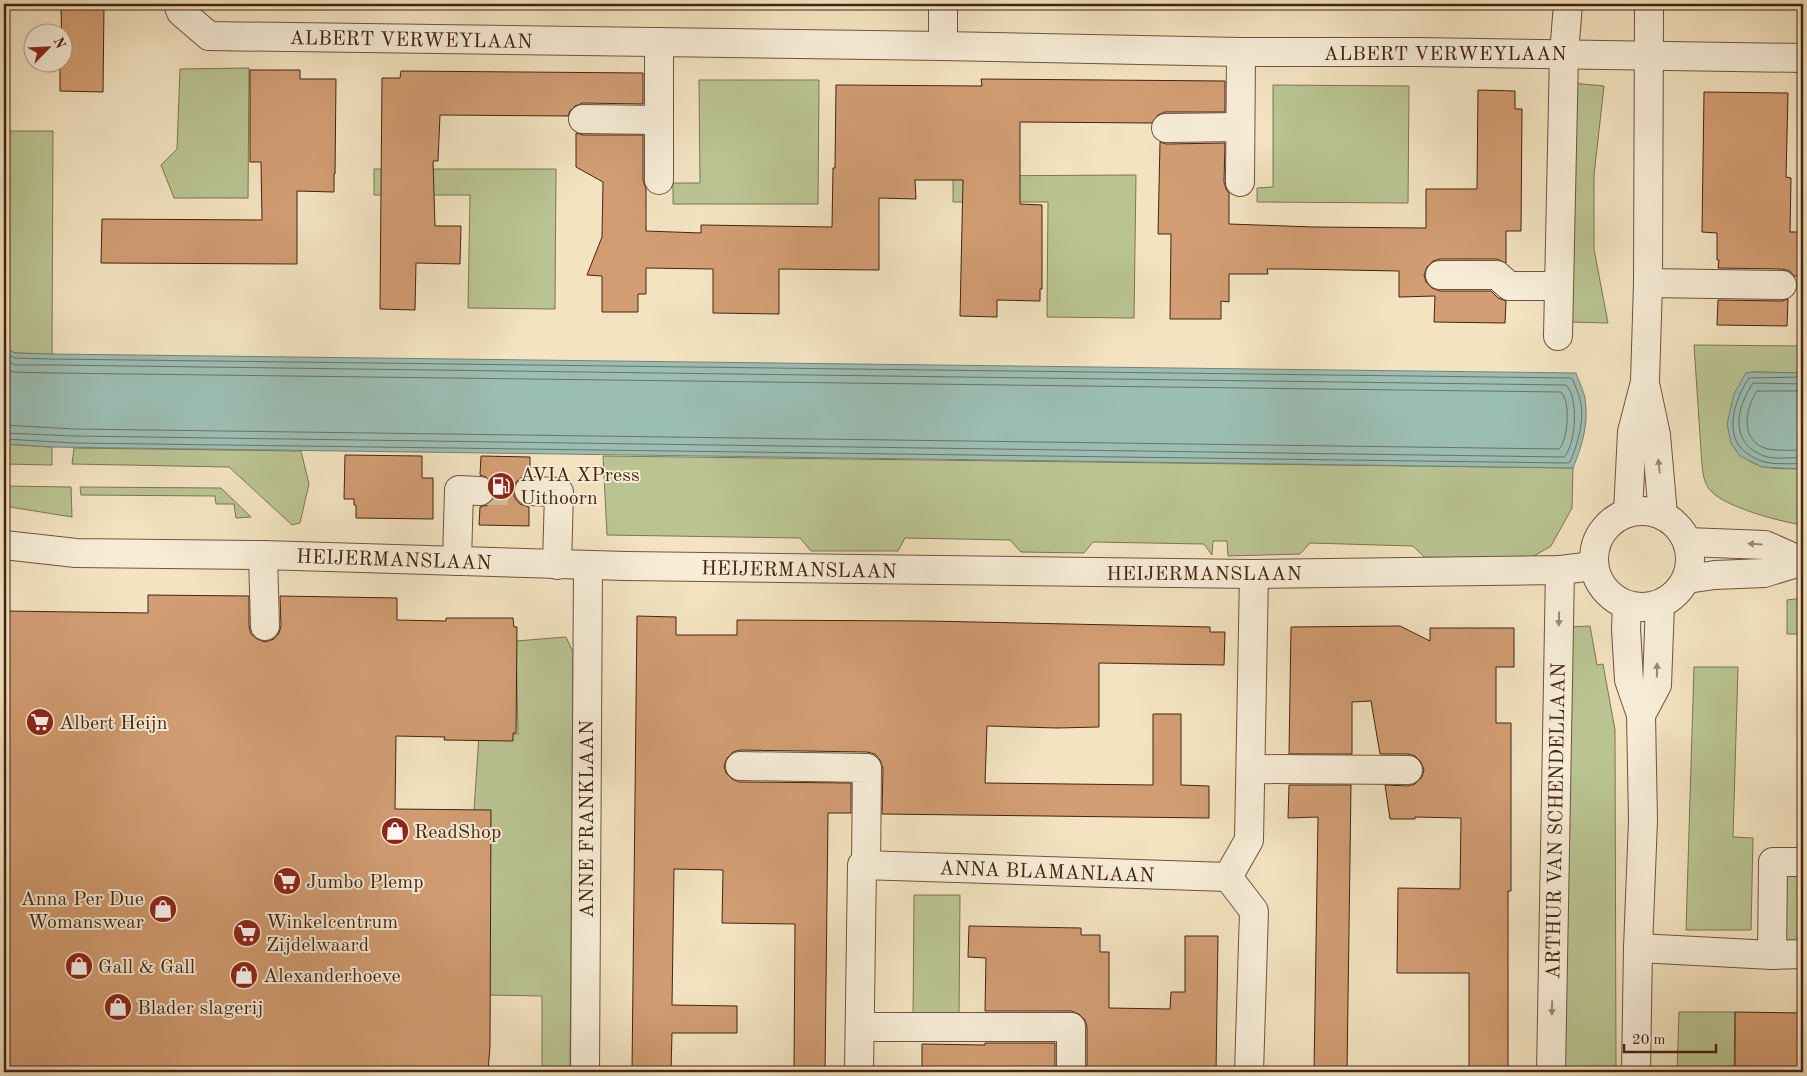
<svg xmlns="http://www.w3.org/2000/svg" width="1807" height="1076" viewBox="0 0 1807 1076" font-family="'Old Standard TT',serif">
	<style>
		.green { fill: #bac493; stroke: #807452 }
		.water { fill: #9bbeb4; stroke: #798073 }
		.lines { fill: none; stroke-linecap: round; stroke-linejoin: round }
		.shore { stroke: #707162; stroke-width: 1 }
		.building { fill: #d29d73; stroke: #452411 }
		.minor-tunnel { stroke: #d0bd9e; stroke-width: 28; stroke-dasharray: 28 14; stroke-linecap: butt }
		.minor-casing { stroke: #70543d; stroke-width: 30 }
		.minor { stroke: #f7edd7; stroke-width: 28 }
		.oneway { fill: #9e8874 }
		.labels { text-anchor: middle; stroke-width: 4; stroke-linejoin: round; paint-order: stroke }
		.street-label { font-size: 20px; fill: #452411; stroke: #f7edd7 }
		.poi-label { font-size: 20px; fill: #452411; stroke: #f7edd7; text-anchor: start }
	</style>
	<rect width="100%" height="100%" fill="#f3e3c1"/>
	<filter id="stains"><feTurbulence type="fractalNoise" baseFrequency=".004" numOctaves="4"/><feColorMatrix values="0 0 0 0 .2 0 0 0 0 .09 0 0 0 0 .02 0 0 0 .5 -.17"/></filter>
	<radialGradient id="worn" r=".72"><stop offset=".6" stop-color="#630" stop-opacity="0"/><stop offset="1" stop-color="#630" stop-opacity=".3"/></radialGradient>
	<g class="green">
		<polygon points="249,68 248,198 174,198 161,165 177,149 180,69"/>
		<polygon points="699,80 819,80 818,204 673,204 673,183 700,183"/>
		<polygon points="1572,83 1604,86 1594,175 1594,249 1608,323 1570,322"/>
		<polygon points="1273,85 1409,86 1408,203 1257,202 1257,188 1273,187"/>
		<polygon points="4,131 53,131 52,354 15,353 4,348"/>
		<polygon points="374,169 556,169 555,309 468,308 470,195 374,195"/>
		<polygon points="1136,175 1134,318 1047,317 1048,202 953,202 953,176"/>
		<path d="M1694 345 1803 346V373L1753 372 1746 373 1731 443C1752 472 1771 468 1803 469V525C1781 522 1724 507 1710 490 1704 483 1703 474 1702 465Z"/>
		<polygon points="4,444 52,447 52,465 4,464"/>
		<polygon points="74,448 301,451 309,484 300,523 292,525 229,467 72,464"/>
		<polygon points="603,456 1573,468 1572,508 1551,546 1527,560 1424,557 1413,546 1310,543 1300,554 1228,556 1227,541 1213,541 1212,555 1204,544 1093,542 1084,553 1021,552 1010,540 905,538 898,551 811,551 800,538 607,535"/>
		<polygon points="4,486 71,487 72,517 4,506"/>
		<polygon points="80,487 221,488 251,517 236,518 234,504 216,504 215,496 81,495"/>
		<polygon points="1803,598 1803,634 1787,634 1787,600"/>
		<polygon points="1590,626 1597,665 1603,664 1615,730 1616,1072 1562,1072 1567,627"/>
		<polygon points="566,637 573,652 570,1072 542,1072 542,996 490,995 474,811 479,735 518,734 516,641"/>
		<polygon points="1694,667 1738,667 1733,837 1753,838 1751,930 1686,930"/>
		<polygon points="1778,867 1803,867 1803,950 1777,950"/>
		<polygon points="914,895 960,895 959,1020 913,1020"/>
		<polygon points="1679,1012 1735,1012 1734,1072 1677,1072"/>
	</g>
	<g class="water">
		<path d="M4 348 15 353 52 354 1576 373C1579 382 1584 391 1585 399 1589 423 1582 446 1573 468L52 447 4 444Z"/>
		<polygon points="1753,372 1803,373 1803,469 1762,467 1740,456 1731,443 1727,424 1734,394 1746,373"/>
	</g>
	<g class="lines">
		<g class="shore">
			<path d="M4 353 15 358 52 359 1571 378 1573 380C1575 386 1578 392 1580 399 1585 419 1578 443 1570 462L1568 463 74 443 4 439"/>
			<path d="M4 360 15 365H52L1566 385C1579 397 1576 445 1564 457L74 436 4 433"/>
			<path d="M4 369 14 372 52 373 1561 392C1571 402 1568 440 1559 449L75 429 4 425"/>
			<path d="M1803 377 1749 378C1734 400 1721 440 1751 456 1755 458 1760 461 1765 462 1777 465 1791 463 1803 464"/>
			<path d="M1803 384 1753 383C1736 408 1729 443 1764 456 1775 460 1791 457 1803 458"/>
			<path d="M1803 391H1757C1745 409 1739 442 1768 449 1779 451 1792 450 1803 450"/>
		</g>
	</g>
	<g class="building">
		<polygon points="61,4 104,4 103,92 60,91 60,62 62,62"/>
		<polygon points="250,70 300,70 300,79 336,79 335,174 334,174 334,192 297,191 297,264 101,263 102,219 262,220 261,162 250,162"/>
		<polygon points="401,71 643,73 643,104 583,103 575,106 570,111 568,116 440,115 438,161 433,161 435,226 461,226 460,264 416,263 415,310 380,309 382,78 400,78"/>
		<polygon points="981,79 1225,81 1225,112 1165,112 1158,115 1152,123 1020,122 1020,204 1042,205 1042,289 1040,289 1040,301 997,300 997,317 960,316 963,180 915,180 916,199 879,198 879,270 779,269 779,314 713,313 713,269 646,268 646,294 638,294 638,312 602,312 602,276 587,275 602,237 603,182 576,167 576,133 583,135 643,135 643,180 646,189 646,231 701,233 701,225 832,227 833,168 835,168 836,85 982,86"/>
		<polygon points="1478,90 1515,91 1515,109 1522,109 1521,231 1506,231 1506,263 1497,259 1440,259 1433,261 1427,267 1424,275 1426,282 1432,288 1440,291 1491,291 1498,298 1506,301 1505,323 1434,322 1435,296 1399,297 1399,271 1295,269 1267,269 1268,274 1229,274 1229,302 1221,301 1221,319 1170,319 1171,234 1158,234 1160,142 1166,144 1225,143 1224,182 1226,189 1229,193 1229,224 1314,227 1426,228 1426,189 1477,189"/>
		<polygon points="1704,92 1788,93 1786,177 1791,178 1790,232 1798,232 1798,239 1803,239 1803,276 1794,276 1790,271 1782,269 1718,268 1719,260 1717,260 1717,233 1702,232"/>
		<polygon points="1788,299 1787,326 1717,325 1718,300 1782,301"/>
		<polygon points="345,455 422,456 422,478 433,478 433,519 356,518 356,505 354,505 354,499 344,499"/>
		<polygon points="481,456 530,457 530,475 522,477 516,482 513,491 515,498 520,504 529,507 529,526 479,525 480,507 488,505 493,500 496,491 494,483 489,478 480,475"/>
		<polygon points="148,595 249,596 249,626 251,634 257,639 265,642 274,639 279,633 281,626 280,596 397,598 397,620 446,621 446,618 513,618 514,627 517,627 516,733 513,733 513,741 444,740 445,737 396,736 395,809 491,810 490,1046 488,1072 4,1072 4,611 148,613"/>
		<polygon points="637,616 676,617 676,635 737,635 737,620 927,621 1210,627 1210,632 1225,632 1224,665 1099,663 1099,727 1057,728 987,726 985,783 1153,785 1153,714 1181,714 1181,785 1209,786 1209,818 882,814 883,768 880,760 875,754 867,752 740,750 733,752 727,758 724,766 726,773 732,779 739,782 851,783 851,813 828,813 825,1072 794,1072 795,924 722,923 723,870 674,869 672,1005 737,1006 737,1033 672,1033 671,1072 632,1072"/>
		<polygon points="1400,626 1430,641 1430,628 1514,628 1514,667 1496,667 1496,723 1511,723 1511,891 1508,891 1508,1072 1469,1072 1469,973 1397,973 1398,888 1460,889 1461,818 1415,817 1415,819 1390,819 1385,785 1408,786 1415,784 1422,777 1424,770 1421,762 1415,756 1408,754 1380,754 1371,701 1352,702 1352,754 1289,754 1291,627"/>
		<polygon points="1289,785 1351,785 1347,1072 1314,1072 1318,817 1288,818"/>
		<polygon points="969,926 1081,928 1081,935 1100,935 1100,952 1109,952 1109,1008 1170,1009 1171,992 1185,992 1185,936 1218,936 1216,1072 1087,1072 1087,1027 1085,1020 1079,1014 1071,1011 985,1011 986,958 968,957"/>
		<polygon points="1735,1012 1803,1013 1803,1072 1735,1072"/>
		<polygon points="985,1043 1055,1043 1055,1072 922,1072 922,1044 985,1045"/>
	</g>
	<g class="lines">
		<polyline class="minor-tunnel" points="480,491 529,491"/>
		<defs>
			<g id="minor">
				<polyline points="178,4 181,12 209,36 943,46 1241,52 1418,52 1803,58"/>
				<polyline points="659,42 659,180"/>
				<polyline points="943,46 943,4"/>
				<polyline points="583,119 659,120"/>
				<polyline points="1166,128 1240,127"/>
				<polyline points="1240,182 1241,52"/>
				<polyline points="1440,275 1497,275 1509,286 1559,286"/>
				<polyline points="1648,283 1782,285"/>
				<polyline points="1558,336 1564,54 1568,4"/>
				<polyline points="1646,388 1656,435 1663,515"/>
				<polyline points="529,491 559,492 557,565"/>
				<circle cx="1642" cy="559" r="48"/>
				<polyline points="1628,512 1632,432 1645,382 1648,283 1649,4"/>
				<polyline points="1687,542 1765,545 1801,561"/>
				<polyline points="4,545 76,553 263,555 626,566 1254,574 1560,570 1594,566"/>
				<polyline points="263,555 265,626"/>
				<polyline points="457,561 459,490 480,491"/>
				<polyline points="1687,579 1715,575 1764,573 1803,561"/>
				<polyline points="1627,605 1626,629 1629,680 1641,715 1643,820 1638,948 1636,1072"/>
				<polyline points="1641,715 1657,685 1660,604"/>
				<polyline points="740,766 867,768 866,865"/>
				<polyline points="1251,769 1408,770"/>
				<polyline points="1638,948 1772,955 1803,954"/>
				<polyline points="1772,955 1773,862 1803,862"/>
				<polyline points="860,1027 1071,1027 1071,1072"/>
				<polyline points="585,1072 588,566"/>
				<polyline points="859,1072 862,865 1228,877"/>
				<polyline points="1249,1072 1254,911 1228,877 1249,840 1254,574"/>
				<polyline points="1551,1072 1560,570"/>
			</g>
		</defs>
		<use href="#minor" class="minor-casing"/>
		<use href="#minor" class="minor"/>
	</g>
	<defs><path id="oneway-solid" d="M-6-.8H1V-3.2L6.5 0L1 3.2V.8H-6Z" transform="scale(1.25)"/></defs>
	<g class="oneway">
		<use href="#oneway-solid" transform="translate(1659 466) rotate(-96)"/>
		<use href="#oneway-solid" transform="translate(1755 544) rotate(-176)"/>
		<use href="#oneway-solid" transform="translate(1559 619) rotate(91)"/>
		<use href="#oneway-solid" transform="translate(1657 670) rotate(-89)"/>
		<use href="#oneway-solid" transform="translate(1552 1008) rotate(91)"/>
	</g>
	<defs>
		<symbol id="fuel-disc" viewBox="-11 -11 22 22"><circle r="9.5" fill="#8f2418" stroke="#f7edd7"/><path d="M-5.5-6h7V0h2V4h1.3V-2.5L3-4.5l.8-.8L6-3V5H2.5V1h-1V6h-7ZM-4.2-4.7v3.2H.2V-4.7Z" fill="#fff"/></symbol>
		<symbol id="supermarket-disc" viewBox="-11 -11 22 22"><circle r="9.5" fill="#8f2418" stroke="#f7edd7"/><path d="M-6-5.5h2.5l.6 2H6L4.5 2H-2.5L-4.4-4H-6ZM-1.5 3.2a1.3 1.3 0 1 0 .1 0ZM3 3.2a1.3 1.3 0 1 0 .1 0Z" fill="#fff"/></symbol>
		<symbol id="shop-disc" viewBox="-11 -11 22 22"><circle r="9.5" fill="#8f2418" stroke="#f7edd7"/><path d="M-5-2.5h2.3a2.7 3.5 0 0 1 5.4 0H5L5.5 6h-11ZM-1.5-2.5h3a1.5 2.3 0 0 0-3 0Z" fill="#fff"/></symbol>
	</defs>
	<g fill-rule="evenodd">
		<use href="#fuel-disc" x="485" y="470" width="32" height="32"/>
		<use href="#supermarket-disc" x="24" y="706" width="32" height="32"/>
		<use href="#shop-disc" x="379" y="815" width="32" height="32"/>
		<use href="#supermarket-disc" x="271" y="865" width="32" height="32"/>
		<use href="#shop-disc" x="147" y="893" width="32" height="32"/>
		<use href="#supermarket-disc" x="231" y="917" width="32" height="32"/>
		<use href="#shop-disc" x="63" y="950" width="32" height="32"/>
		<use href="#shop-disc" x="228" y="959" width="32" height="32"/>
		<use href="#shop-disc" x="102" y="991" width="32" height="32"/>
	</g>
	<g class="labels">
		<g class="street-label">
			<text transform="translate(411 39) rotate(1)" y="7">ALBERT VERWEYLAAN</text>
			<text x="1445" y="60">ALBERT VERWEYLAAN</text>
			<text transform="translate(394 559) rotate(2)" y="7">HEIJERMANSLAAN</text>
			<text transform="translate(799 569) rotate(1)" y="7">HEIJERMANSLAAN</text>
			<text x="1204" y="580">HEIJERMANSLAAN</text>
			<text transform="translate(586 819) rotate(-90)" y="7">ANNE FRANKLAAN</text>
			<text transform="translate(1555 821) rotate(-89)" y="7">ARTHUR VAN SCHENDELLAAN</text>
			<text transform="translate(1047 871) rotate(2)" y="7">ANNA BLAMANLAAN</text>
		</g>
		<g class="poi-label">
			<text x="520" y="481">AVIA XPress<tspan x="520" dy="23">Uithoorn</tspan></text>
			<text x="59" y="729">Albert Heijn</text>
			<text x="414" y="838">ReadShop</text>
			<text x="306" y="888">Jumbo Plemp</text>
			<text x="144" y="905" text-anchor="end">Anna Per Due<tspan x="144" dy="23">Womanswear</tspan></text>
			<text x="266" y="928">Winkelcentrum<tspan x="266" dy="23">Zijdelwaard</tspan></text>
			<text x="98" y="973">Gall &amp; Gall</text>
			<text x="263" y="982">Alexanderhoeve</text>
			<text x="137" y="1014">Blader slagerij</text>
		</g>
	</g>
	<rect width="1807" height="1076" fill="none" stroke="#f3e3c1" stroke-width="20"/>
	<rect x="5" y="5" width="1797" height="1066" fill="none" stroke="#452411" stroke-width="2.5"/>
	<rect x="10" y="10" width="1787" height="1056" fill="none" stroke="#452411"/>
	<g transform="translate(48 48) rotate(66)"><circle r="24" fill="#f7edd7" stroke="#b09d88"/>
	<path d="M0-4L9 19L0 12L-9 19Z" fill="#8f2418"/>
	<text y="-8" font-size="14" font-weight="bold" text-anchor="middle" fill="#452411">N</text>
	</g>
	<path d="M1624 1044v8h92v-8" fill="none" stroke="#452411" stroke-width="2.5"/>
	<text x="1632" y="1044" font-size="15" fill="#452411" stroke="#f7edd7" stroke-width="4" paint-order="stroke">20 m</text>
	<rect width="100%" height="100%" filter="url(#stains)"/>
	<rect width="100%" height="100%" fill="url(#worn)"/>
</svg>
